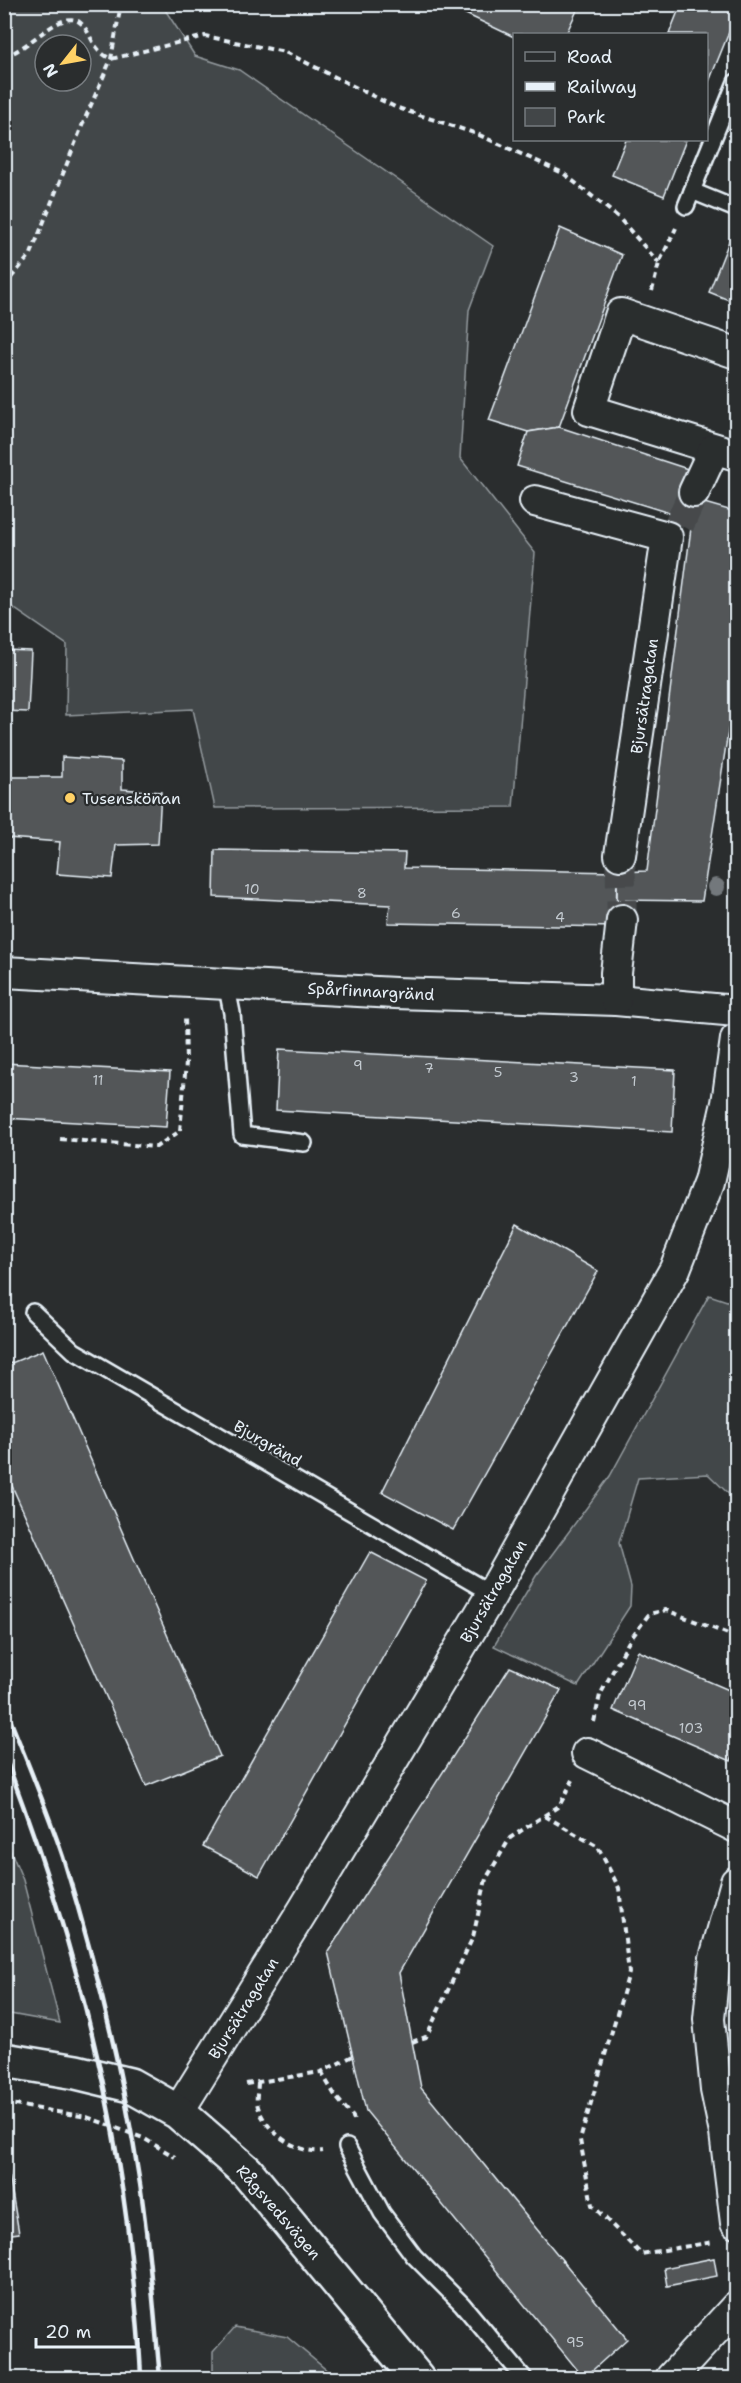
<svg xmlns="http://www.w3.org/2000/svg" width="741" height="2383" viewBox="0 0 741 2383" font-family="'Shantell Sans',sans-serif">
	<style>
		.green { fill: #424648; stroke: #959ca0; stroke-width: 1.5; fill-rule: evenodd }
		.building { fill: #535759; stroke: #e8f1f8; stroke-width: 1.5 }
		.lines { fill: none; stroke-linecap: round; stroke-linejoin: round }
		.street-tunnel { stroke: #464a4c; stroke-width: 30; stroke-dasharray: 30 15; stroke-linecap: butt }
		.lane-casing { stroke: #e8f1f8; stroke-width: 20 }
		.street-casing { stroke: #e8f1f8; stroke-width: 34 }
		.secondary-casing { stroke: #e8f1f8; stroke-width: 38 }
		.path { stroke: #e8f1f8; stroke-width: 4; stroke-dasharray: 6 4.5; stroke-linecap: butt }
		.lane { stroke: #2a2d2e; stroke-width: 15 }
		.street { stroke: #2a2d2e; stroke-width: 30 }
		.secondary { stroke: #2a2d2e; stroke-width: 33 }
		.rail { stroke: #e8f1f8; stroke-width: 4.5 }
		.tree { fill: #73787b }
		.poi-dot { fill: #ffd166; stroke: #2a2d2e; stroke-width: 2 }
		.labels { text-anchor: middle; stroke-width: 4.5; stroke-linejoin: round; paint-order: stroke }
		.number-label { font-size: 14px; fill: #c3cad0 }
		.street-label { font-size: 16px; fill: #e8f1f8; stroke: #2a2d2e }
		.poi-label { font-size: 16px; fill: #e8f1f8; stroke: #2a2d2e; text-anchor: start }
	</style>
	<rect width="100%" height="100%" fill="#2a2d2e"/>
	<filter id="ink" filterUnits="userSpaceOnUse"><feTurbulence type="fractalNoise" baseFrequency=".0167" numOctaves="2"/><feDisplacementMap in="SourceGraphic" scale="12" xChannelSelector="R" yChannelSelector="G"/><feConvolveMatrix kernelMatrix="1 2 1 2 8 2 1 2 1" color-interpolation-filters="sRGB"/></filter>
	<g filter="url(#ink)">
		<g class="green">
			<path d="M5 4 162 5 195 56 239 70 493 246 469 310 460 458 535 553 513 807 215 808 193 709 66 715 67 645 5 602ZM45 45H81V81H45Z"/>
			<polygon points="709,1295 736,1304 736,1501 708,1474 638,1478 619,1543 631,1587 630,1606 578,1686 494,1646 536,1576 610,1476"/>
			<polygon points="4,1835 23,1880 60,2023 5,2013"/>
			<polygon points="235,2327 287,2337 336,2378 213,2378 213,2352"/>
		</g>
		<g class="building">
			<polygon points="452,4 580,4 566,34 514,34 514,37 451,7"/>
			<polygon points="681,4 736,4 736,15 706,89 706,34 669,34"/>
			<polygon points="626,140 686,140 664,196 612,175"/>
			<polygon points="735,226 736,226 736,303 709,292"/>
			<polygon points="560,228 622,255 559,427 528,432 489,420"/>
			<polygon points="559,427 697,472 687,498 736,512 736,680 702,901 617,900 617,872 647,871 692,520 517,466 528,432"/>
			<polygon points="4,650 31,651 28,712 4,711"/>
			<polygon points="62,757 122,761 122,789 161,792 158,844 116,845 112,878 57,874 60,842 8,838 7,777 62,777"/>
			<polygon points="215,850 405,853 404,868 617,872 616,927 388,923 390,905 214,897"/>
			<polygon points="279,1049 675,1070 672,1132 276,1110"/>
			<polygon points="4,1063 170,1072 166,1127 4,1118"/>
			<polygon points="517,1224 598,1271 453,1530 382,1492"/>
			<polygon points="43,1350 220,1756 146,1786 4,1468 4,1366"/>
			<polygon points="370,1552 426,1581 259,1876 203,1846"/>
			<polygon points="638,1651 736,1693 736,1748 731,1761 613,1710"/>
			<polygon points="510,1667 561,1690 399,1973 421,2088 627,2339 584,2378 366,2111 328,1952"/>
			<polygon points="4,2145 19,2233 4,2235"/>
			<polygon points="714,2258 717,2276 667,2286 664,2268"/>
		</g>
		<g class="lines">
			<g class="street-tunnel">
				<polyline points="679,525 694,492"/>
				<polyline points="620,855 622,920"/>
			</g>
			<defs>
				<g id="lane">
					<polyline points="692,191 736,209"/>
					<polyline points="686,206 736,82"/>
					<polyline points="226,983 232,1013 242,1135 304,1143"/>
					<polyline points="33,1312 74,1351 492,1594"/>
					<polyline points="347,2147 382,2213 414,2256 462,2304 524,2378"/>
				</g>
				<g id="street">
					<polyline points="736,353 621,314 589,410 736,455"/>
					<polyline points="694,492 714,449"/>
					<polyline points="535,501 667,537 620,855"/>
					<polyline points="4,972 395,993 616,1000 736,1011"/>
					<polyline points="616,1000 616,973 622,920"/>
					<polyline points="587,1753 736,1827"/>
					<polyline points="736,1882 715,1958 709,2019 716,2090 725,2133 736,2223"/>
					<polyline points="178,2112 304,1909 492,1594 675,1269 709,1182 727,1103 736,1039"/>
					<polyline points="671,2378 736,2307"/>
				</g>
				<polyline id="secondary" points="4,2060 76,2072 130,2085 178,2112 247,2172 417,2378"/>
			</defs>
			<use href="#lane" class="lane-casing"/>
			<use href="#street" class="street-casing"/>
			<use href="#secondary" class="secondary-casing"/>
			<g class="path">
				<path d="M4 56C25 53 59 10 78 21 92 30 89 48 111 59L205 36 285 52 395 107 477 134 563 173 618 217 659 263"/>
				<polyline points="4,286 31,254 84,121 111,59 121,4"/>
				<polyline points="652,291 659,263 676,228"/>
				<polyline points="60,1139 156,1147 180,1131 186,1063 185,1015"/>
				<polyline points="594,1722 600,1695 628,1643 649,1614 666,1610 736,1637"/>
				<polyline points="545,1816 598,1847 619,1888 629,1973 580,2140 592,2205 641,2254 713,2242"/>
				<polyline points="412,2042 426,2037 473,1937 486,1879 510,1838 559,1806 573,1780"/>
				<polyline points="321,2072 336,2097 353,2117 354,2124"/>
				<path d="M258 2083C258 2089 256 2097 257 2103 263 2130 295 2154 323 2151"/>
				<polyline points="246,2084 321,2072 353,2056"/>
				<polyline points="4,2103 87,2117 143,2138 175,2157"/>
			</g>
			<use href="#lane" class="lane"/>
			<use href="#street" class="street"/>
			<use href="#secondary" class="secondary"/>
			<g class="rail">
				<path d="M4 1704C24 1755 46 1806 63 1857 96 1964 123 2073 140 2184 150 2249 154 2314 160 2378"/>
				<path d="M4 1754C70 1926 118 2105 134 2288 137 2318 140 2348 141 2378"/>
			</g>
		</g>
		<circle class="tree" cx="716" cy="887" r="9"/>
	</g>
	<circle class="poi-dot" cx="70" cy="798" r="6"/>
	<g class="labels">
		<g class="number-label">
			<text x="252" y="894">10</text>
			<text x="362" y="898">8</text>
			<text x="456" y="918">6</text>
			<text x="560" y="922">4</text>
			<text x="358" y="1070">9</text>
			<text x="429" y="1073">7</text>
			<text x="498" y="1077">5</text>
			<text x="574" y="1082">3</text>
			<text x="98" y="1085">11</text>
			<text x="634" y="1086">1</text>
			<text x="637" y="1710">99</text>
			<text x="691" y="1733">103</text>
			<text x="575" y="2347">95</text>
		</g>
		<g class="street-label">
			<text transform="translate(644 696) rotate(-82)" y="6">Bjursätragatan</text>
			<text transform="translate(371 991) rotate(3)" y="6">Spårfinnargränd</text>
			<text transform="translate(268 1443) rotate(30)" y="6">Bjurgränd</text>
			<text transform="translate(493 1591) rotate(-60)" y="6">Bjursätragatan</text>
			<text transform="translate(243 2008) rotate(-58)" y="6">Bjursätragatan</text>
			<text transform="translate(279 2212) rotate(49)" y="6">Rågsvedsvägen</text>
		</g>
		<g class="poi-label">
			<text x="82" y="804">Tusenskönan</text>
		</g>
	</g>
	<rect width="741" height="2383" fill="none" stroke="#2a2d2e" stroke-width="24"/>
	<rect x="12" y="12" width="717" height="2359" fill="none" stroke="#e8f1f8" stroke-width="2" filter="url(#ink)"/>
	<rect x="513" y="33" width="195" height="108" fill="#2a2d2e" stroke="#767b7f" stroke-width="1.5"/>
	<rect x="525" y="52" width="30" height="9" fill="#2a2d2e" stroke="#767b7f" stroke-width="1.5"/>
	<text x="567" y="63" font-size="18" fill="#e8f1f8">Road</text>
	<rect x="525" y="82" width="30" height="9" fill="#e8f1f8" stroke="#767b7f" stroke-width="1.5"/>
	<text x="567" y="93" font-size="18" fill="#e8f1f8">Railway</text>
	<rect x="525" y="108" width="30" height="18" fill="#424648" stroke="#767b7f" stroke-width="1.5"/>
	<text x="567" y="123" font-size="18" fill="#e8f1f8">Park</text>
	<g transform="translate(63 63) rotate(239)"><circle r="28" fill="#2a2d2e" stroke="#767b7f" stroke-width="1.5"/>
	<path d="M0-4.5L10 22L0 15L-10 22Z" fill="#ffd166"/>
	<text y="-9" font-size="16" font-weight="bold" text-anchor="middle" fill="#e8f1f8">N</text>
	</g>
	<path d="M36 2338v9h102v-9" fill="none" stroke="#e8f1f8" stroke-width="3"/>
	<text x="45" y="2338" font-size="18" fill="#e8f1f8" stroke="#2a2d2e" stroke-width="4.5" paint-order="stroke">20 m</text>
</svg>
